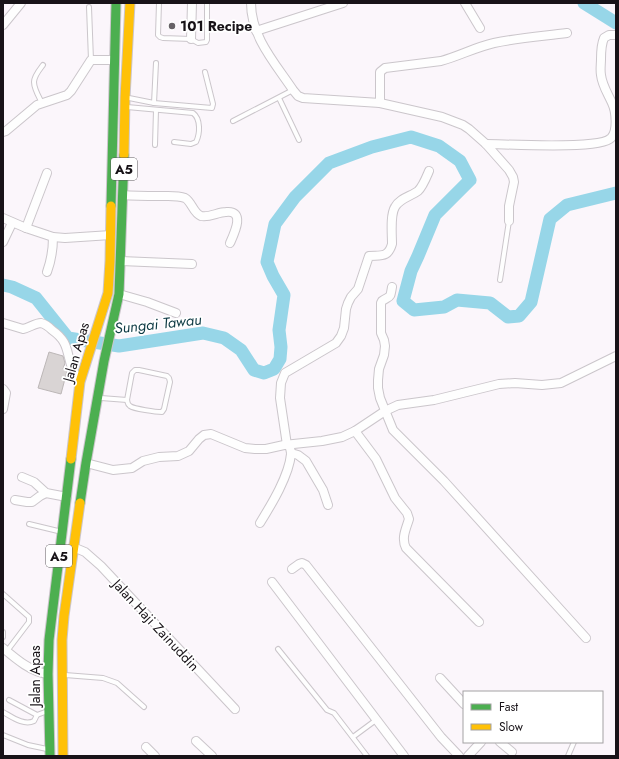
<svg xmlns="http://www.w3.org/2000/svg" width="619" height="759" viewBox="0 0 619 759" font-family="Jost,sans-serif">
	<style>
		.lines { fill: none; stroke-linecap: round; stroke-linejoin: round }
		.river { stroke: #97d6e8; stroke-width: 13 }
		.building { fill: #d9d4d4; stroke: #bcb7b7 }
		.lane-casing { stroke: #cbc6cb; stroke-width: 6 }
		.street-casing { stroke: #cbc6cb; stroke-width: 10 }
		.fast-casing { stroke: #cbc6cb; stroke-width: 11 }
		.slow-casing { stroke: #cbc6cb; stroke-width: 11 }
		.lane { stroke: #fefefe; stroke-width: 4 }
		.street { stroke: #fefefe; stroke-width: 8 }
		.fast { stroke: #4caf50; stroke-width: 9 }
		.slow { stroke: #ffc107; stroke-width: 9 }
		.poi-dot { fill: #676267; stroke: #fff; stroke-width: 1.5 }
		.labels { text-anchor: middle; stroke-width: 3.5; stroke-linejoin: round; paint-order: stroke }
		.shield { fill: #fff; stroke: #5d5a5d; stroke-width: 1 }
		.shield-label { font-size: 13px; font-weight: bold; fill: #181318 }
		.poi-label { font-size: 14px; font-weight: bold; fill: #181318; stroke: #fff; text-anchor: start }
		.street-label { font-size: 14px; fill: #181318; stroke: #fff }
		.water-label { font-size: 15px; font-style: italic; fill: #0e3a44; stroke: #fff }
	</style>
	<rect width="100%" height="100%" fill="#fbf6fb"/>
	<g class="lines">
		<g class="river">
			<polyline points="584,3 616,23"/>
			<polyline points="3,285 12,287 36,298 68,338 119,346 203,333 224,338 241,350 254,370 264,373 274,369 280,359 281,347 279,330 284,295 273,276 267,262 275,224 295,197 329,163 372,147 411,137 439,146 460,161 470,180 435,215 418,256 411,271 403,301 414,310 444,307 457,300 490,303 508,317 519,316 531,302 550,219 567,205 616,193"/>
		</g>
	</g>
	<polygon class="building" points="49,352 63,356 65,363 63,369 67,370 67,371 61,394 38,388"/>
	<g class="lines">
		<defs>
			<g id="lane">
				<polyline points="159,3 158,35 160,37 163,38 191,39 198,43 206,42 207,40 207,3"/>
				<polyline points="89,7 91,60"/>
				<polyline points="129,98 154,103 212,108 213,104 205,72"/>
				<polyline points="279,98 299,140"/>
				<path d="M42 103C39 97 34 89 34 82 34 76 40 69 43 65"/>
				<polyline points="154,103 156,63"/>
				<path d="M127 107 193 113C201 119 200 134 196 142L191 144 174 142"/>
				<polyline points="233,121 293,90"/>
				<polyline points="155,145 156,110"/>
				<polyline points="500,280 509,221"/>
				<path d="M135 370H139L167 376 169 378 170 382 164 409 162 412C156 412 134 409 130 406 127 404 128 403 127 400L132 373Z"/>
				<polyline points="101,398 127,400"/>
				<polyline points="29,524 58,531"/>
				<polyline points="3,594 29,617 29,622 7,651"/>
				<polyline points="3,632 3,637"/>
				<polyline points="278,649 327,710 334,713 367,756"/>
				<polyline points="65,675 103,678 117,683 144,707"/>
				<polyline points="9,700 37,715 45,712"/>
				<path d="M3 712C12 717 24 726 34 721L37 715"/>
				<polyline points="3,735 28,745 47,749"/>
				<polyline points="353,737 376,720"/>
				<polyline points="568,756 574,742"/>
			</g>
			<g id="street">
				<path d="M251 3C251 37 275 63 293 90L298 96 303 98 380 103 442 117 463 125 469 129 486 144 509 170 513 177 514 182 509 206V221"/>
				<polyline points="465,3 480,28"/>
				<polyline points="3,25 21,3"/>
				<polyline points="256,31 343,3"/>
				<polyline points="191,39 192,3"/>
				<path d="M380 103V72L385 68 441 61C459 56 476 47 494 43 517 38 544 36 567 33"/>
				<polyline points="3,132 6,131 37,105 67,95 71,91 91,60 115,60"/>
				<path d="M486 144C506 144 600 150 611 138 618 131 616 111 612 103 608 94 602 85 601 75 600 70 601 64 601 59 601 52 601 45 604 38L609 35H616"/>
				<path d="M123 195C135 196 148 196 160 196 168 196 177 195 185 198 192 202 193 213 201 216 209 218 218 212 226 212 246 210 234 234 230 243"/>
				<polyline points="3,218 26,228 53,237 65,238 111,235"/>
				<polyline points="26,228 47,173"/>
				<polyline points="3,242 12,223"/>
				<polyline points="121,261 192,264"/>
				<path d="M47 272C51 261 53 249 53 237"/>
				<path d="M392 287C390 299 391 295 382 301L381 303V333L384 340 385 346 384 355 379 369 378 380V388L380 398 393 430 444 481 586 638"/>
				<polyline points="119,294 147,302 176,313"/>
				<path d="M3 323 23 329C29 328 35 323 41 323 45 324 49 327 52 330 69 342 66 351 72 368 74 373 77 377 80 381"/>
				<polyline points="3,389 6,393 3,409"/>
				<path d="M355 431 376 459 395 498 407 513 409 519C406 529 401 538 406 548L479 622"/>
				<path d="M287 445 280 398 281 383 285 373 336 343 341 336 344 328 346 309 348 303 351 297 358 289 369 256C381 255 388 258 392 244 392 234 390 215 395 207 399 199 411 196 418 191 423 186 426 178 429 171"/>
				<polyline points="291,453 298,455 306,461 323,490 328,505"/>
				<polyline points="86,463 113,470 132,468 143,461 159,457 178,456 189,451 199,439 204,435 211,434 245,448 255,449 266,449 284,445 322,441 342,437 355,431 385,411 398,405 434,400 487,387 499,384 515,383 542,385 561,383 616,356"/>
				<polyline points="22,477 34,482 46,493 67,497"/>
				<polyline points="15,500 27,502 32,502 40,496 46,493"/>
				<path d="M260 523C271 505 289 476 291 454 291 451 290 448 289 445"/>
				<polyline points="73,547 85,552 101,566 235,709"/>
				<polyline points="292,569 299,564 302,563 306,565 441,737 459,756"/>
				<polyline points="272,582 404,756"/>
				<path d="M3 648C16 659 31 672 48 674"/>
				<polyline points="440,678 464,704"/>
				<polyline points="196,741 212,756"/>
				<polyline points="500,742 512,752"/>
				<polyline points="146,747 155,756"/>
				<polyline points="468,756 481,742"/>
			</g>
			<g id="fast">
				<polyline points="111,206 116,3"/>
				<polyline points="80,503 86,463 104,361 119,294 124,155"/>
				<polyline points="50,756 48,674 49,640 71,459"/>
			</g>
			<g id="slow">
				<polyline points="124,155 125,98 130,3"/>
				<polyline points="71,459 80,382 108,293 110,261 111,206"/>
				<polyline points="63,756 62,640 64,616 80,503"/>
			</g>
		</defs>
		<use href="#lane" class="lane-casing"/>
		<use href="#street" class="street-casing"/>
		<use href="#fast" class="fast-casing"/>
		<use href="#slow" class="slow-casing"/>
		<use href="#lane" class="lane"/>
		<use href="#street" class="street"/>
		<use href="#fast" class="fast"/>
		<use href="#slow" class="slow"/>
	</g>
	<circle class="poi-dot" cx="172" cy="26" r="4"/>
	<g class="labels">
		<g class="shield">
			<rect x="111" y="158" width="26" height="22" rx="3"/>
			<rect x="46" y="545" width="26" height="22" rx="3"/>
		</g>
		<g class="shield-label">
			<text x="124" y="174">A5</text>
			<text x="59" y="561">A5</text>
		</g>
		<g class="poi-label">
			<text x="180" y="31">101 Recipe</text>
		</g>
		<g class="street-label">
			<text transform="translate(76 352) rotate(-74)" y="5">Jalan Apas</text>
			<text transform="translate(156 625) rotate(47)" y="5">Jalan Haji Zainuddin</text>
			<text transform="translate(35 676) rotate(-90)" y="5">Jalan Apas</text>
		</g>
		<g class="water-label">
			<text transform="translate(158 324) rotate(-6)" y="5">Sungai Tawau</text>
		</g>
	</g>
	<rect width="619" height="759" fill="none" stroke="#181318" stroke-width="8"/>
	<rect x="463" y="691" width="140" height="52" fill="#ffffff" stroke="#a3a1a3"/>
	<rect x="471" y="704" width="20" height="6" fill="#4caf50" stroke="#a3a1a3"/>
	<text x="499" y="711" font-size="12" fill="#181318">Fast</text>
	<rect x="471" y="724" width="20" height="6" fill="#ffc107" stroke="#a3a1a3"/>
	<text x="499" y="731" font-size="12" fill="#181318">Slow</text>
</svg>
